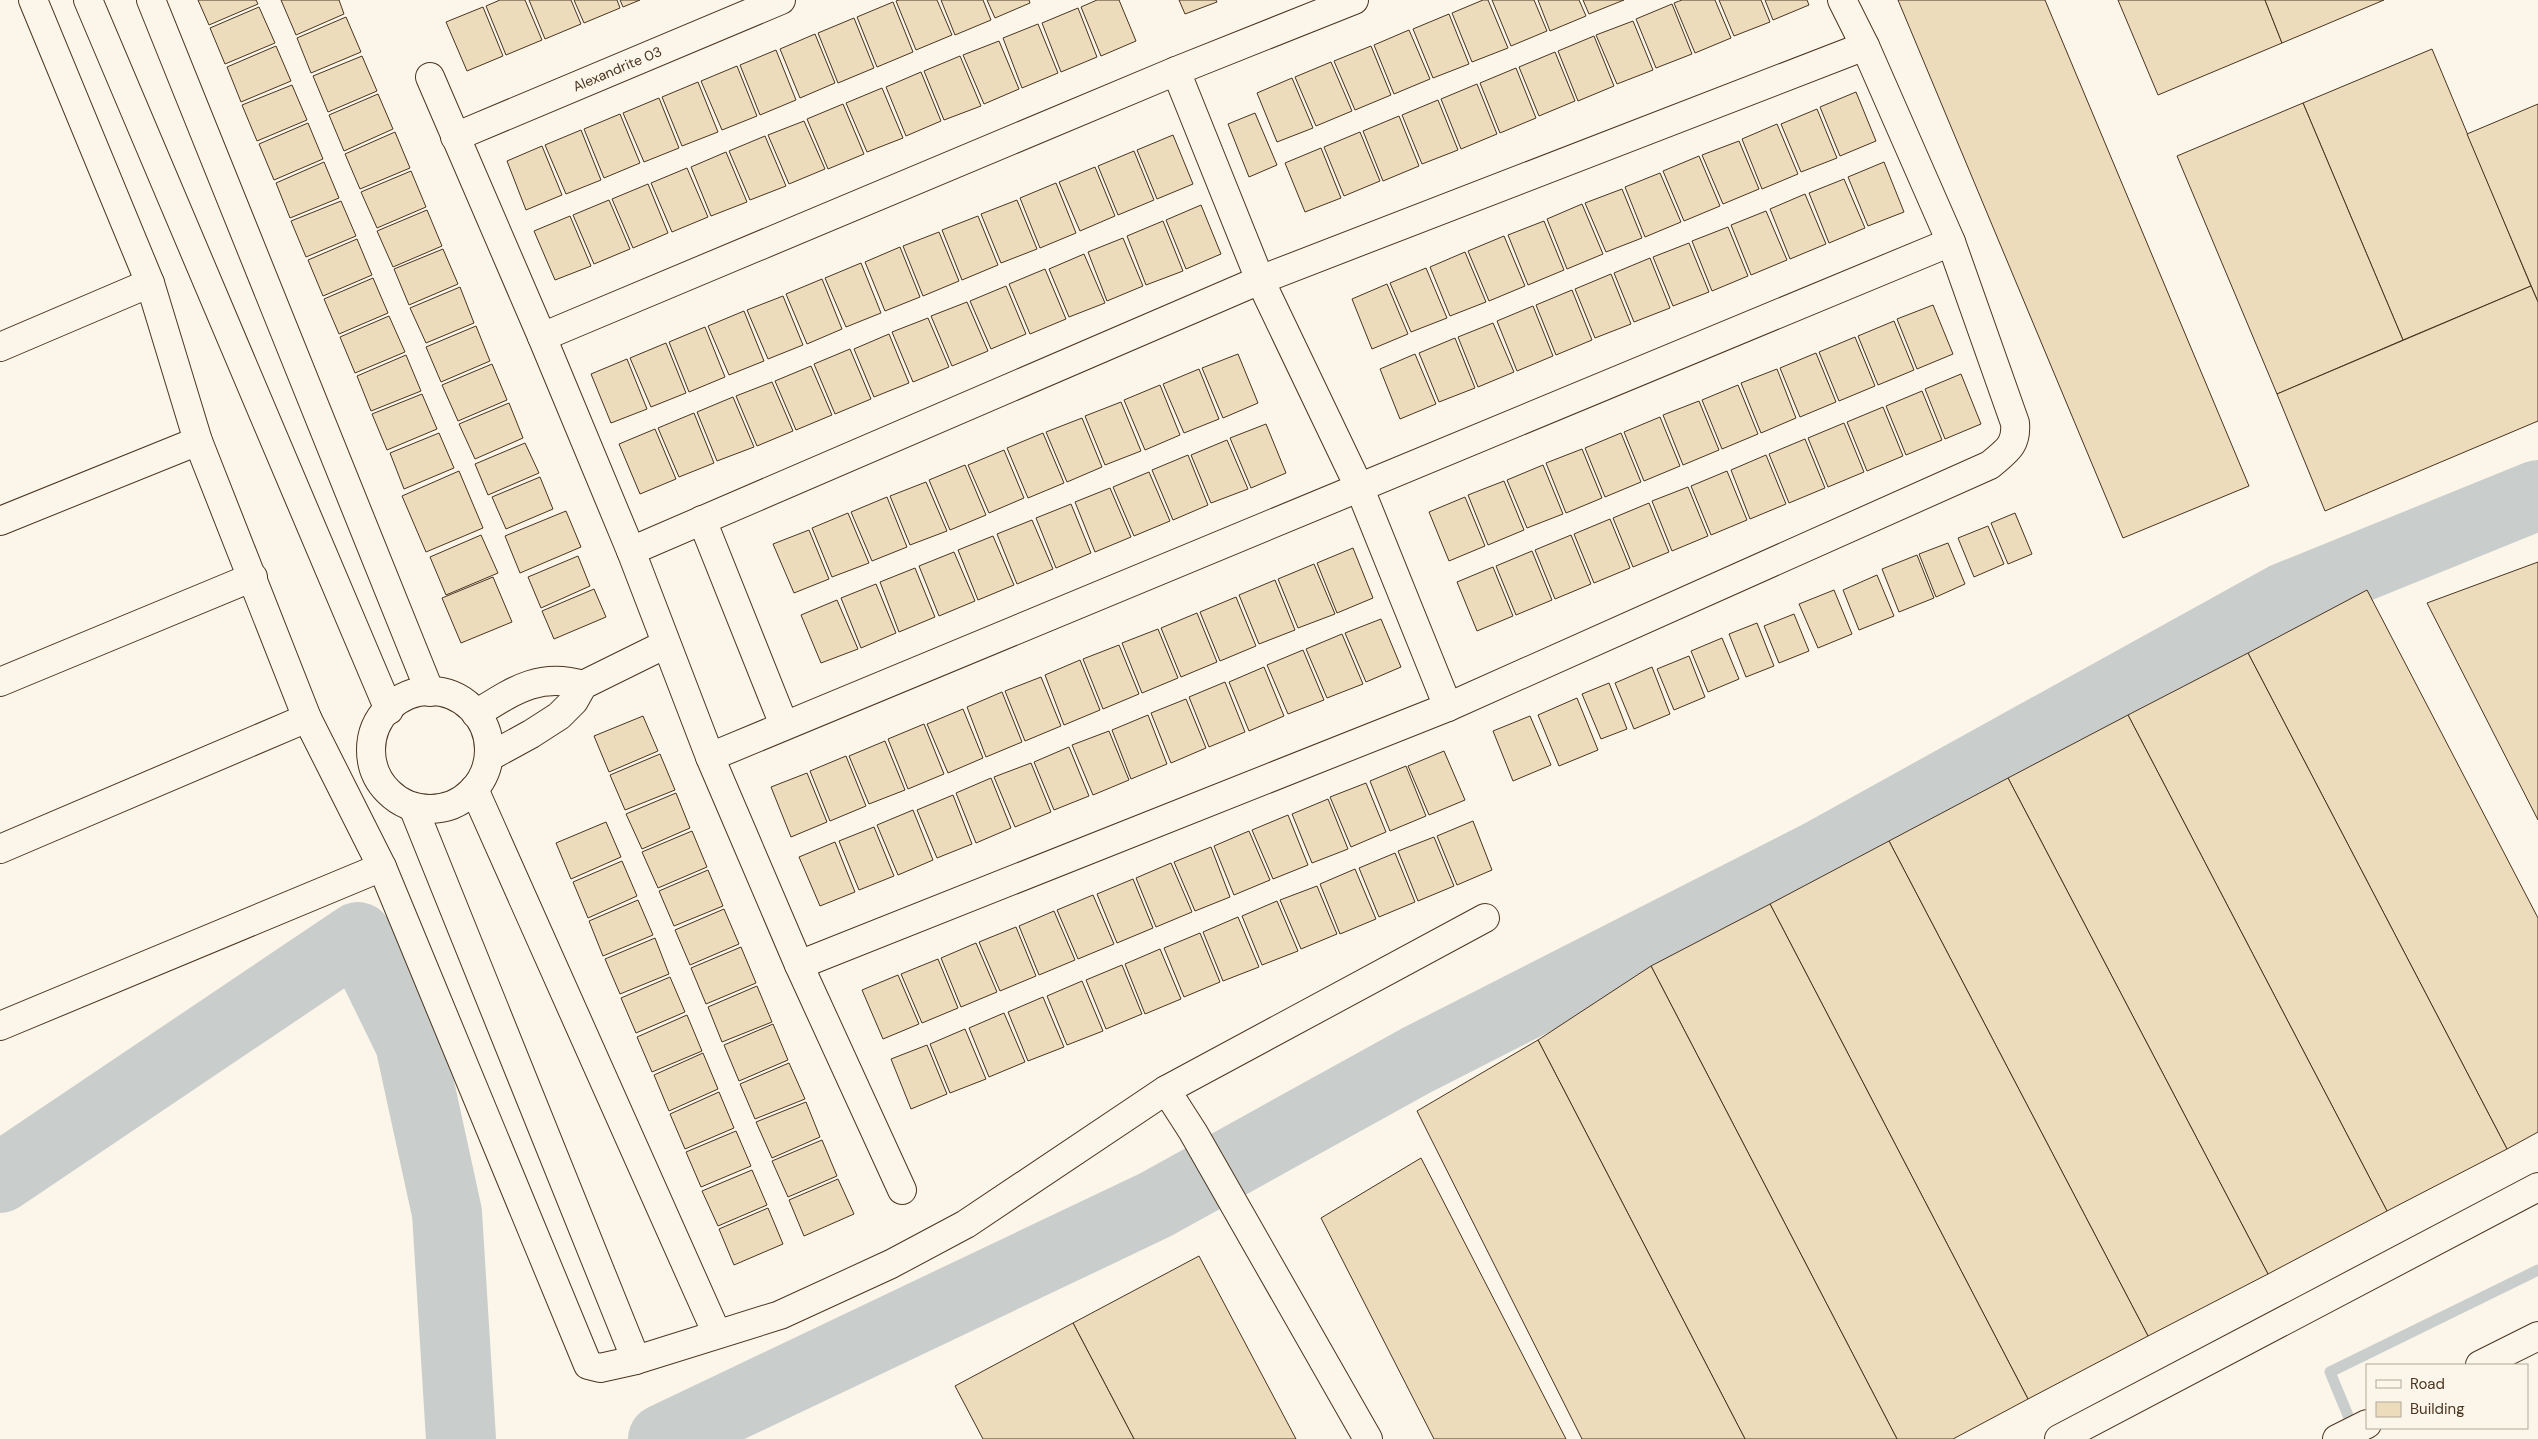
<svg xmlns="http://www.w3.org/2000/svg" width="2538" height="1439" viewBox="0 0 2538 1439" font-family="'DM Sans',sans-serif">
	<style>
		.lines { fill: none; stroke-linecap: round; stroke-linejoin: round }
		.stream { stroke: #c9cecd; stroke-width: 11 }
		.river { stroke: #c9cecd; stroke-width: 70 }
		.building { fill: #ecdcbc; stroke: #4a3520 }
		.street-casing { stroke: #4a3520; stroke-width: 30 }
		.street { stroke: #fbf6e9; stroke-width: 28 }
		.labels { text-anchor: middle; stroke-width: 4; stroke-linejoin: round; paint-order: stroke }
		.street-label { font-size: 14px; fill: #4a3520; stroke: #fbf6e9 }
	</style>
	<rect width="100%" height="100%" fill="#fbf6e9"/>
	<g class="lines">
		<polyline class="stream" points="2354,1430 2330,1372 2538,1270"/>
		<g class="river">
			<polyline points="0,1178 358,937 410,1043 447,1213 461,1439"/>
			<polyline points="663,1439 1155,1205 1417,1060 1816,857 2284,598 2538,495"/>
		</g>
	</g>
	<g class="building">
		<polygon points="198,0 256,0 258,4 209,25"/>
		<polygon points="281,0 339,0 344,14 296,35"/>
		<polygon points="500,0 525,0 542,40 506,55 486,6"/>
		<polygon points="529,0 571,0 581,24 545,39"/>
		<polygon points="574,0 617,0 620,8 584,23"/>
		<polygon points="620,0 640,0 623,7"/>
		<polygon points="899,0 937,0 952,35 916,50 896,1"/>
		<polygon points="941,0 983,0 991,20 955,35"/>
		<polygon points="987,0 1029,0 1030,3 995,18"/>
		<polygon points="1097,0 1119,0 1136,41 1101,56 1081,7"/>
		<polygon points="1179,0 1216,0 1217,2 1185,14"/>
		<polygon points="1483,0 1488,0 1508,48 1472,62 1452,13"/>
		<polygon points="1492,0 1534,0 1547,31 1511,46"/>
		<polygon points="1538,0 1579,0 1586,16 1550,31"/>
		<polygon points="1583,0 1624,0 1589,14"/>
		<polygon points="1682,0 1715,0 1731,38 1695,53 1674,3"/>
		<polygon points="1719,0 1761,0 1770,22 1734,36"/>
		<polygon points="1765,0 1807,0 1809,5 1773,20"/>
		<polygon points="1898,0 2045,0 2249,486 2123,538"/>
		<polygon points="2118,0 2265,0 2282,43 2158,95"/>
		<polygon points="2265,0 2384,0 2282,43"/>
		<polygon points="893,2 913,52 877,67 857,17"/>
		<polygon points="1672,4 1692,54 1656,68 1636,19"/>
		<polygon points="259,7 275,43 225,64 210,28"/>
		<polygon points="483,7 503,56 467,71 446,22"/>
		<polygon points="1078,8 1097,57 1061,72 1042,23"/>
		<polygon points="1449,14 1469,64 1433,78 1413,29"/>
		<polygon points="346,17 361,52 311,73 297,38"/>
		<polygon points="854,18 874,68 838,83 818,33"/>
		<polygon points="1633,21 1653,70 1617,84 1596,35"/>
		<polygon points="1038,24 1058,73 1022,88 1003,38"/>
		<polygon points="1409,30 1430,79 1394,94 1374,45"/>
		<polygon points="815,34 835,83 800,98 780,49"/>
		<polygon points="1594,36 1614,86 1578,101 1558,51"/>
		<polygon points="999,41 1019,89 984,104 963,55"/>
		<polygon points="276,46 291,81 241,102 227,67"/>
		<polygon points="1371,46 1391,95 1355,110 1334,61"/>
		<polygon points="2432,49 2531,286 2403,340 2303,103"/>
		<polygon points="776,50 796,100 760,115 740,65"/>
		<polygon points="1555,52 1575,101 1539,116 1519,67"/>
		<polygon points="362,56 377,91 328,112 313,76"/>
		<polygon points="960,56 981,106 944,120 924,71"/>
		<polygon points="1331,62 1352,111 1316,126 1295,77"/>
		<polygon points="737,66 757,116 722,130 701,81"/>
		<polygon points="1516,68 1536,118 1500,133 1480,83"/>
		<polygon points="921,72 941,121 906,136 886,87"/>
		<polygon points="1292,78 1313,128 1277,142 1257,93"/>
		<polygon points="698,82 718,132 682,146 662,97"/>
		<polygon points="1477,84 1497,134 1461,149 1441,99"/>
		<polygon points="292,85 307,120 257,141 242,105"/>
		<polygon points="882,88 903,138 867,152 846,103"/>
		<polygon points="1856,92 1876,141 1840,156 1820,107"/>
		<polygon points="378,94 393,129 344,151 329,115"/>
		<polygon points="659,98 679,148 644,162 623,113"/>
		<polygon points="1438,100 1458,150 1422,164 1402,115"/>
		<polygon points="2303,103 2403,340 2277,394 2177,156"/>
		<polygon points="843,104 864,154 828,169 807,119"/>
		<polygon points="2538,104 2538,302 2467,134"/>
		<polygon points="1817,109 1837,158 1801,172 1781,124"/>
		<polygon points="1255,113 1277,165 1249,177 1228,124"/>
		<polygon points="620,114 640,163 604,178 584,129"/>
		<polygon points="1399,116 1419,166 1383,181 1363,131"/>
		<polygon points="804,121 825,169 789,184 768,135"/>
		<polygon points="308,123 323,159 274,180 259,144"/>
		<polygon points="1777,124 1798,174 1762,189 1742,139"/>
		<polygon points="581,130 601,180 566,194 545,145"/>
		<polygon points="395,132 410,168 360,189 345,154"/>
		<polygon points="1360,132 1380,181 1344,196 1324,147"/>
		<polygon points="1173,135 1193,184 1157,199 1137,150"/>
		<polygon points="765,136 786,186 750,200 729,151"/>
		<polygon points="1739,141 1759,189 1723,204 1702,155"/>
		<polygon points="542,146 562,195 526,210 507,161"/>
		<polygon points="1321,148 1341,198 1305,212 1285,163"/>
		<polygon points="1134,151 1154,200 1118,215 1098,166"/>
		<polygon points="726,152 747,202 711,216 691,167"/>
		<polygon points="1699,156 1720,206 1684,221 1663,171"/>
		<polygon points="324,162 339,198 290,218 276,183"/>
		<polygon points="1884,162 1904,212 1868,226 1848,177"/>
		<polygon points="1095,167 1115,216 1080,231 1059,182"/>
		<polygon points="687,168 708,217 672,232 651,183"/>
		<polygon points="411,171 426,207 377,228 361,192"/>
		<polygon points="1660,173 1681,222 1645,237 1625,187"/>
		<polygon points="1844,179 1865,228 1829,243 1809,193"/>
		<polygon points="1056,183 1076,233 1040,248 1020,198"/>
		<polygon points="648,184 668,233 633,248 612,199"/>
		<polygon points="1622,189 1642,238 1606,252 1585,203"/>
		<polygon points="1805,194 1826,244 1790,259 1770,209"/>
		<polygon points="609,200 630,249 594,264 573,215"/>
		<polygon points="1017,200 1037,249 1001,263 981,214"/>
		<polygon points="341,201 356,236 306,257 291,221"/>
		<polygon points="1582,204 1603,254 1567,269 1547,219"/>
		<polygon points="1201,205 1221,254 1186,269 1166,220"/>
		<polygon points="427,210 442,246 393,267 377,231"/>
		<polygon points="1766,211 1787,260 1751,275 1731,225"/>
		<polygon points="570,216 591,266 555,280 534,231"/>
		<polygon points="978,216 998,265 962,280 942,230"/>
		<polygon points="1163,221 1183,271 1146,285 1127,236"/>
		<polygon points="1544,221 1564,270 1528,285 1508,235"/>
		<polygon points="1728,227 1748,276 1712,291 1692,241"/>
		<polygon points="939,232 959,281 923,296 903,246"/>
		<polygon points="1504,236 1525,286 1489,301 1468,251"/>
		<polygon points="1123,238 1143,286 1107,301 1088,252"/>
		<polygon points="357,239 372,275 323,296 308,260"/>
		<polygon points="1689,243 1709,292 1673,306 1653,257"/>
		<polygon points="900,247 920,297 885,311 865,262"/>
		<polygon points="443,249 458,284 409,305 394,269"/>
		<polygon points="1465,252 1486,302 1450,316 1430,267"/>
		<polygon points="1084,254 1105,303 1069,317 1049,269"/>
		<polygon points="1650,258 1670,308 1634,322 1614,273"/>
		<polygon points="861,263 881,313 846,327 825,278"/>
		<polygon points="1426,268 1447,318 1411,332 1390,283"/>
		<polygon points="1045,269 1066,319 1030,334 1009,284"/>
		<polygon points="1611,274 1631,324 1595,338 1575,289"/>
		<polygon points="373,278 388,313 339,334 324,299"/>
		<polygon points="822,279 842,329 807,344 786,294"/>
		<polygon points="1387,284 1408,334 1372,349 1352,299"/>
		<polygon points="1006,286 1026,334 991,349 970,301"/>
		<polygon points="2531,286 2538,302 2538,421 2325,511 2277,394"/>
		<polygon points="460,287 474,323 426,343 410,308"/>
		<polygon points="1572,290 1592,340 1556,355 1536,305"/>
		<polygon points="783,296 803,345 768,359 747,310"/>
		<polygon points="967,302 988,351 952,366 931,316"/>
		<polygon points="1933,305 1953,354 1917,369 1897,319"/>
		<polygon points="1533,306 1553,356 1517,371 1497,321"/>
		<polygon points="744,311 764,361 729,375 708,326"/>
		<polygon points="389,316 405,352 355,373 340,337"/>
		<polygon points="928,318 949,367 913,382 892,332"/>
		<polygon points="1894,321 1914,370 1878,385 1858,336"/>
		<polygon points="1493,323 1514,372 1478,387 1458,337"/>
		<polygon points="476,326 490,361 441,382 426,347"/>
		<polygon points="705,327 725,377 689,392 669,342"/>
		<polygon points="889,334 909,383 874,397 854,349"/>
		<polygon points="1855,337 1875,386 1839,401 1819,352"/>
		<polygon points="1455,338 1475,388 1439,402 1419,353"/>
		<polygon points="666,343 686,393 651,407 630,358"/>
		<polygon points="850,349 871,399 835,414 814,364"/>
		<polygon points="1816,353 1836,402 1800,417 1780,368"/>
		<polygon points="1238,354 1258,403 1223,418 1202,368"/>
		<polygon points="1415,354 1436,404 1400,419 1380,369"/>
		<polygon points="406,355 421,391 371,411 357,376"/>
		<polygon points="627,359 647,409 611,423 591,374"/>
		<polygon points="492,364 507,400 458,421 442,385"/>
		<polygon points="811,366 832,415 796,430 775,381"/>
		<polygon points="1199,369 1219,419 1184,433 1163,384"/>
		<polygon points="1777,369 1796,418 1761,433 1741,383"/>
		<polygon points="1961,374 1981,424 1945,439 1925,389"/>
		<polygon points="772,382 793,431 757,446 736,396"/>
		<polygon points="1160,385 1180,435 1145,450 1124,400"/>
		<polygon points="1738,385 1758,434 1722,449 1702,400"/>
		<polygon points="1922,391 1942,440 1906,455 1886,406"/>
		<polygon points="422,394 437,429 387,450 372,414"/>
		<polygon points="733,397 754,447 717,461 697,412"/>
		<polygon points="1699,401 1719,450 1683,465 1663,415"/>
		<polygon points="1121,402 1141,451 1105,465 1085,416"/>
		<polygon points="509,403 523,438 475,459 459,424"/>
		<polygon points="1883,407 1903,456 1867,471 1847,422"/>
		<polygon points="694,413 714,463 679,477 658,428"/>
		<polygon points="1660,417 1680,466 1644,481 1624,432"/>
		<polygon points="1082,418 1102,467 1067,482 1046,432"/>
		<polygon points="1844,423 1864,472 1828,487 1808,438"/>
		<polygon points="1266,424 1286,473 1251,488 1230,438"/>
		<polygon points="655,429 676,479 640,494 619,444"/>
		<polygon points="439,433 454,468 404,489 390,453"/>
		<polygon points="1043,433 1064,483 1028,498 1007,448"/>
		<polygon points="1621,433 1641,482 1605,497 1585,448"/>
		<polygon points="1805,439 1825,488 1789,503 1769,454"/>
		<polygon points="1227,440 1248,489 1211,503 1191,455"/>
		<polygon points="525,443 539,473 488,495 475,464"/>
		<polygon points="1582,449 1602,498 1566,513 1546,463"/>
		<polygon points="1004,450 1024,498 989,513 968,465"/>
		<polygon points="1188,455 1208,505 1173,520 1152,470"/>
		<polygon points="1766,455 1786,504 1750,519 1731,470"/>
		<polygon points="965,465 986,515 950,530 929,480"/>
		<polygon points="1543,465 1563,514 1527,528 1507,480"/>
		<polygon points="459,471 483,528 426,552 402,496"/>
		<polygon points="1727,471 1747,520 1711,535 1691,486"/>
		<polygon points="1149,472 1170,521 1134,536 1113,487"/>
		<polygon points="540,477 553,509 506,529 492,497"/>
		<polygon points="1504,481 1524,530 1488,545 1468,495"/>
		<polygon points="926,482 947,531 910,545 890,496"/>
		<polygon points="1688,487 1708,536 1672,551 1652,501"/>
		<polygon points="1110,488 1131,537 1095,552 1075,502"/>
		<polygon points="887,497 907,547 872,561 851,512"/>
		<polygon points="1465,497 1485,546 1449,561 1429,512"/>
		<polygon points="1649,503 1669,552 1633,567 1613,518"/>
		<polygon points="1071,504 1091,553 1056,568 1036,518"/>
		<polygon points="566,511 581,547 520,573 505,536"/>
		<polygon points="848,513 869,563 832,577 812,528"/>
		<polygon points="2015,513 2032,554 2008,564 1991,523"/>
		<polygon points="1610,519 1630,568 1594,583 1574,534"/>
		<polygon points="1032,520 1053,569 1017,584 997,534"/>
		<polygon points="1988,526 2004,564 1974,577 1958,538"/>
		<polygon points="809,530 829,579 794,593 773,544"/>
		<polygon points="481,535 498,573 446,595 430,557"/>
		<polygon points="1571,535 1591,584 1555,599 1535,550"/>
		<polygon points="993,536 1014,585 978,600 958,550"/>
		<polygon points="1948,543 1965,584 1936,597 1919,554"/>
		<polygon points="1353,548 1373,598 1337,613 1317,563"/>
		<polygon points="1532,551 1552,600 1516,615 1496,566"/>
		<polygon points="954,552 975,601 939,616 919,566"/>
		<polygon points="1917,555 1934,598 1899,612 1882,569"/>
		<polygon points="578,556 590,586 541,608 528,577"/>
		<polygon points="2538,562 2538,820 2427,603"/>
		<polygon points="1314,564 1335,614 1298,628 1278,579"/>
		<polygon points="1493,567 1513,616 1477,631 1457,582"/>
		<polygon points="915,568 935,617 899,632 880,582"/>
		<polygon points="1877,575 1894,616 1859,630 1843,590"/>
		<polygon points="493,577 512,622 461,643 442,598"/>
		<polygon points="1275,580 1295,630 1259,644 1239,595"/>
		<polygon points="876,584 896,633 861,648 841,598"/>
		<polygon points="594,589 606,617 554,639 542,611"/>
		<polygon points="1834,590 1852,634 1818,648 1799,604"/>
		<polygon points="2367,590 2538,918 2538,1132 2507,1149 2248,653"/>
		<polygon points="1236,597 1256,646 1220,661 1200,612"/>
		<polygon points="837,600 858,649 821,663 801,615"/>
		<polygon points="1197,613 1217,662 1181,677 1161,628"/>
		<polygon points="1794,614 1809,651 1779,663 1764,626"/>
		<polygon points="1381,619 1401,667 1366,682 1345,633"/>
		<polygon points="1757,623 1774,666 1746,677 1729,634"/>
		<polygon points="1158,629 1178,678 1142,693 1122,643"/>
		<polygon points="1342,634 1363,684 1327,698 1306,649"/>
		<polygon points="1722,638 1739,679 1708,692 1691,651"/>
		<polygon points="1119,645 1139,694 1103,709 1083,659"/>
		<polygon points="1303,650 1324,700 1288,714 1267,665"/>
		<polygon points="2248,653 2507,1149 2387,1211 2128,715"/>
		<polygon points="1689,656 1705,697 1674,710 1657,669"/>
		<polygon points="1080,660 1100,710 1064,725 1045,675"/>
		<polygon points="1264,667 1284,716 1249,731 1229,682"/>
		<polygon points="1652,667 1670,714 1634,729 1615,683"/>
		<polygon points="1041,677 1061,726 1025,741 1005,691"/>
		<polygon points="1225,682 1245,732 1209,747 1189,697"/>
		<polygon points="1609,683 1627,729 1601,739 1582,694"/>
		<polygon points="1002,692 1022,742 986,757 967,707"/>
		<polygon points="1577,698 1598,750 1559,766 1538,715"/>
		<polygon points="1186,699 1206,748 1171,763 1151,713"/>
		<polygon points="963,709 983,758 948,773 927,724"/>
		<polygon points="1148,715 1167,764 1131,779 1112,730"/>
		<polygon points="2128,715 2387,1211 2268,1274 2008,778"/>
		<polygon points="643,716 658,751 609,772 594,736"/>
		<polygon points="1530,716 1551,765 1513,781 1493,731"/>
		<polygon points="924,724 944,774 908,789 888,739"/>
		<polygon points="1109,731 1129,780 1093,795 1072,745"/>
		<polygon points="885,741 905,790 869,804 849,756"/>
		<polygon points="1069,747 1089,796 1054,810 1034,762"/>
		<polygon points="1444,751 1465,800 1429,815 1408,766"/>
		<polygon points="660,754 675,790 625,810 610,775"/>
		<polygon points="846,756 866,806 830,821 810,771"/>
		<polygon points="1031,763 1051,812 1015,827 994,777"/>
		<polygon points="1406,766 1426,816 1390,831 1370,781"/>
		<polygon points="807,773 827,822 791,837 771,787"/>
		<polygon points="991,778 1011,828 976,843 956,793"/>
		<polygon points="2008,778 2268,1274 2148,1336 1889,841"/>
		<polygon points="1366,783 1386,832 1351,847 1330,797"/>
		<polygon points="676,793 690,828 642,849 626,814"/>
		<polygon points="953,795 972,844 937,858 917,810"/>
		<polygon points="1328,799 1348,849 1312,863 1292,814"/>
		<polygon points="913,810 933,860 898,875 877,825"/>
		<polygon points="1288,815 1308,865 1273,879 1252,830"/>
		<polygon points="1473,821 1492,870 1457,885 1437,836"/>
		<polygon points="606,822 621,857 571,879 556,843"/>
		<polygon points="874,827 894,876 859,890 839,841"/>
		<polygon points="692,831 707,867 658,888 642,852"/>
		<polygon points="1249,831 1270,880 1234,895 1214,846"/>
		<polygon points="1434,837 1454,886 1418,901 1398,851"/>
		<polygon points="1889,841 2148,1336 2028,1399 1770,904"/>
		<polygon points="835,842 855,892 820,906 799,857"/>
		<polygon points="1211,847 1230,897 1195,911 1174,862"/>
		<polygon points="1395,853 1415,902 1379,917 1359,868"/>
		<polygon points="622,861 637,896 588,918 573,882"/>
		<polygon points="1171,863 1192,912 1156,927 1136,878"/>
		<polygon points="1355,869 1376,919 1340,934 1320,884"/>
		<polygon points="708,870 723,906 674,926 659,891"/>
		<polygon points="1133,879 1153,928 1117,943 1097,894"/>
		<polygon points="1317,886 1337,934 1301,949 1280,900"/>
		<polygon points="1093,895 1114,944 1078,959 1057,910"/>
		<polygon points="638,900 653,935 603,956 589,921"/>
		<polygon points="1277,901 1298,951 1262,965 1242,916"/>
		<polygon points="1770,904 2028,1399 1953,1439 1897,1439 1651,966"/>
		<polygon points="724,909 739,944 690,965 675,930"/>
		<polygon points="1054,911 1075,960 1039,975 1019,926"/>
		<polygon points="1238,917 1259,967 1223,981 1203,932"/>
		<polygon points="1016,927 1036,976 1000,991 979,942"/>
		<polygon points="1200,933 1220,982 1184,997 1164,948"/>
		<polygon points="655,938 669,974 620,994 605,959"/>
		<polygon points="976,943 997,992 961,1007 941,958"/>
		<polygon points="741,947 756,983 706,1004 691,968"/>
		<polygon points="1160,949 1181,999 1145,1014 1125,964"/>
		<polygon points="938,959 958,1008 922,1023 901,974"/>
		<polygon points="1122,965 1142,1014 1106,1029 1086,980"/>
		<polygon points="1651,966 1897,1439 1745,1439 1538,1040"/>
		<polygon points="898,975 919,1024 883,1039 862,990"/>
		<polygon points="670,977 685,1012 636,1033 621,998"/>
		<polygon points="1082,981 1103,1031 1067,1045 1047,996"/>
		<polygon points="757,986 772,1022 722,1042 708,1007"/>
		<polygon points="1043,997 1064,1047 1028,1061 1008,1012"/>
		<polygon points="1004,1013 1025,1062 989,1077 969,1028"/>
		<polygon points="687,1015 702,1051 652,1072 637,1037"/>
		<polygon points="773,1024 788,1060 739,1081 724,1045"/>
		<polygon points="965,1029 986,1079 950,1093 930,1044"/>
		<polygon points="1538,1040 1745,1439 1582,1439 1417,1111"/>
		<polygon points="927,1045 947,1094 911,1109 891,1059"/>
		<polygon points="703,1053 718,1089 669,1111 654,1075"/>
		<polygon points="789,1063 805,1099 755,1119 740,1084"/>
		<polygon points="719,1092 734,1128 685,1149 670,1114"/>
		<polygon points="806,1102 820,1137 772,1158 756,1122"/>
		<polygon points="736,1131 751,1166 701,1187 686,1152"/>
		<polygon points="822,1140 837,1176 788,1197 772,1161"/>
		<polygon points="1421,1158 1566,1439 1434,1439 1321,1218"/>
		<polygon points="752,1170 767,1205 718,1226 702,1191"/>
		<polygon points="838,1179 854,1214 804,1236 789,1200"/>
		<polygon points="768,1208 783,1244 734,1265 719,1229"/>
		<polygon points="1199,1256 1296,1439 1134,1439 1073,1323"/>
		<polygon points="1073,1323 1134,1439 983,1439 955,1386"/>
	</g>
	<g class="lines">
		<defs>
			<g id="street">
				<polyline points="33,0 150,283"/>
				<polyline points="88,0 389,710"/>
				<polyline points="151,0 430,692"/>
				<polyline points="1176,71 1260,280 1360,489 1448,707"/>
				<polyline points="430,77 542,337 631,551 710,757 799,965 902,1190"/>
				<path id="s1" d="M455 137 781 0"/>
				<polyline points="542,337 1176,71 1354,0"/>
				<polyline points="0,347 150,283 198,441 307,718 382,867 588,1365 600,1368 636,1360 780,1315 891,1264 966,1224 1166,1090 1485,918"/>
				<polyline points="702,520 784,725"/>
				<polyline points="0,521 198,441"/>
				<polyline points="631,551 1260,280 1865,46"/>
				<polyline points="0,682 253,577"/>
				<circle cx="430" cy="750" r="59"/>
				<path d="M476 714C513 691 539 672 583 685"/>
				<polyline points="489,757 531,734 559,716 574,701 583,685 666,644"/>
				<polyline points="710,757 1951,242"/>
				<polyline points="474,789 717,1334"/>
				<polyline points="413,807 636,1360"/>
				<polyline points="0,849 307,718"/>
				<path d="M799 965 1448 707 1990 465C2006 451 2017 446 2015 423L1951 242 1865 46 1842 0"/>
				<polyline points="0,1026 382,867"/>
				<polyline points="1166,1090 1193,1132 1368,1439"/>
				<polyline points="2480,1365 2538,1336"/>
				<polyline points="2059,1439 2538,1187"/>
				<polyline points="2337,1439 2367,1424"/>
			</g>
		</defs>
		<use href="#street" class="street-casing"/>
		<use href="#street" class="street"/>
	</g>
	<g class="labels">
		<g class="street-label">
			<text dy="5" stroke="none"><textPath href="#s1" startOffset="176">Alexandrite 03</textPath></text>
		</g>
	</g>
	<rect x="2366" y="1364" width="162" height="65" fill="#fbf6e9" stroke="#b4a999"/>
	<rect x="2376" y="1380" width="25" height="8" fill="#fbf6e9" stroke="#b4a999"/>
	<text x="2410" y="1389" font-size="15" fill="#4a3520">Road</text>
	<rect x="2376" y="1402" width="25" height="15" fill="#ecdcbc" stroke="#b4a999"/>
	<text x="2410" y="1414" font-size="15" fill="#4a3520">Building</text>
</svg>
